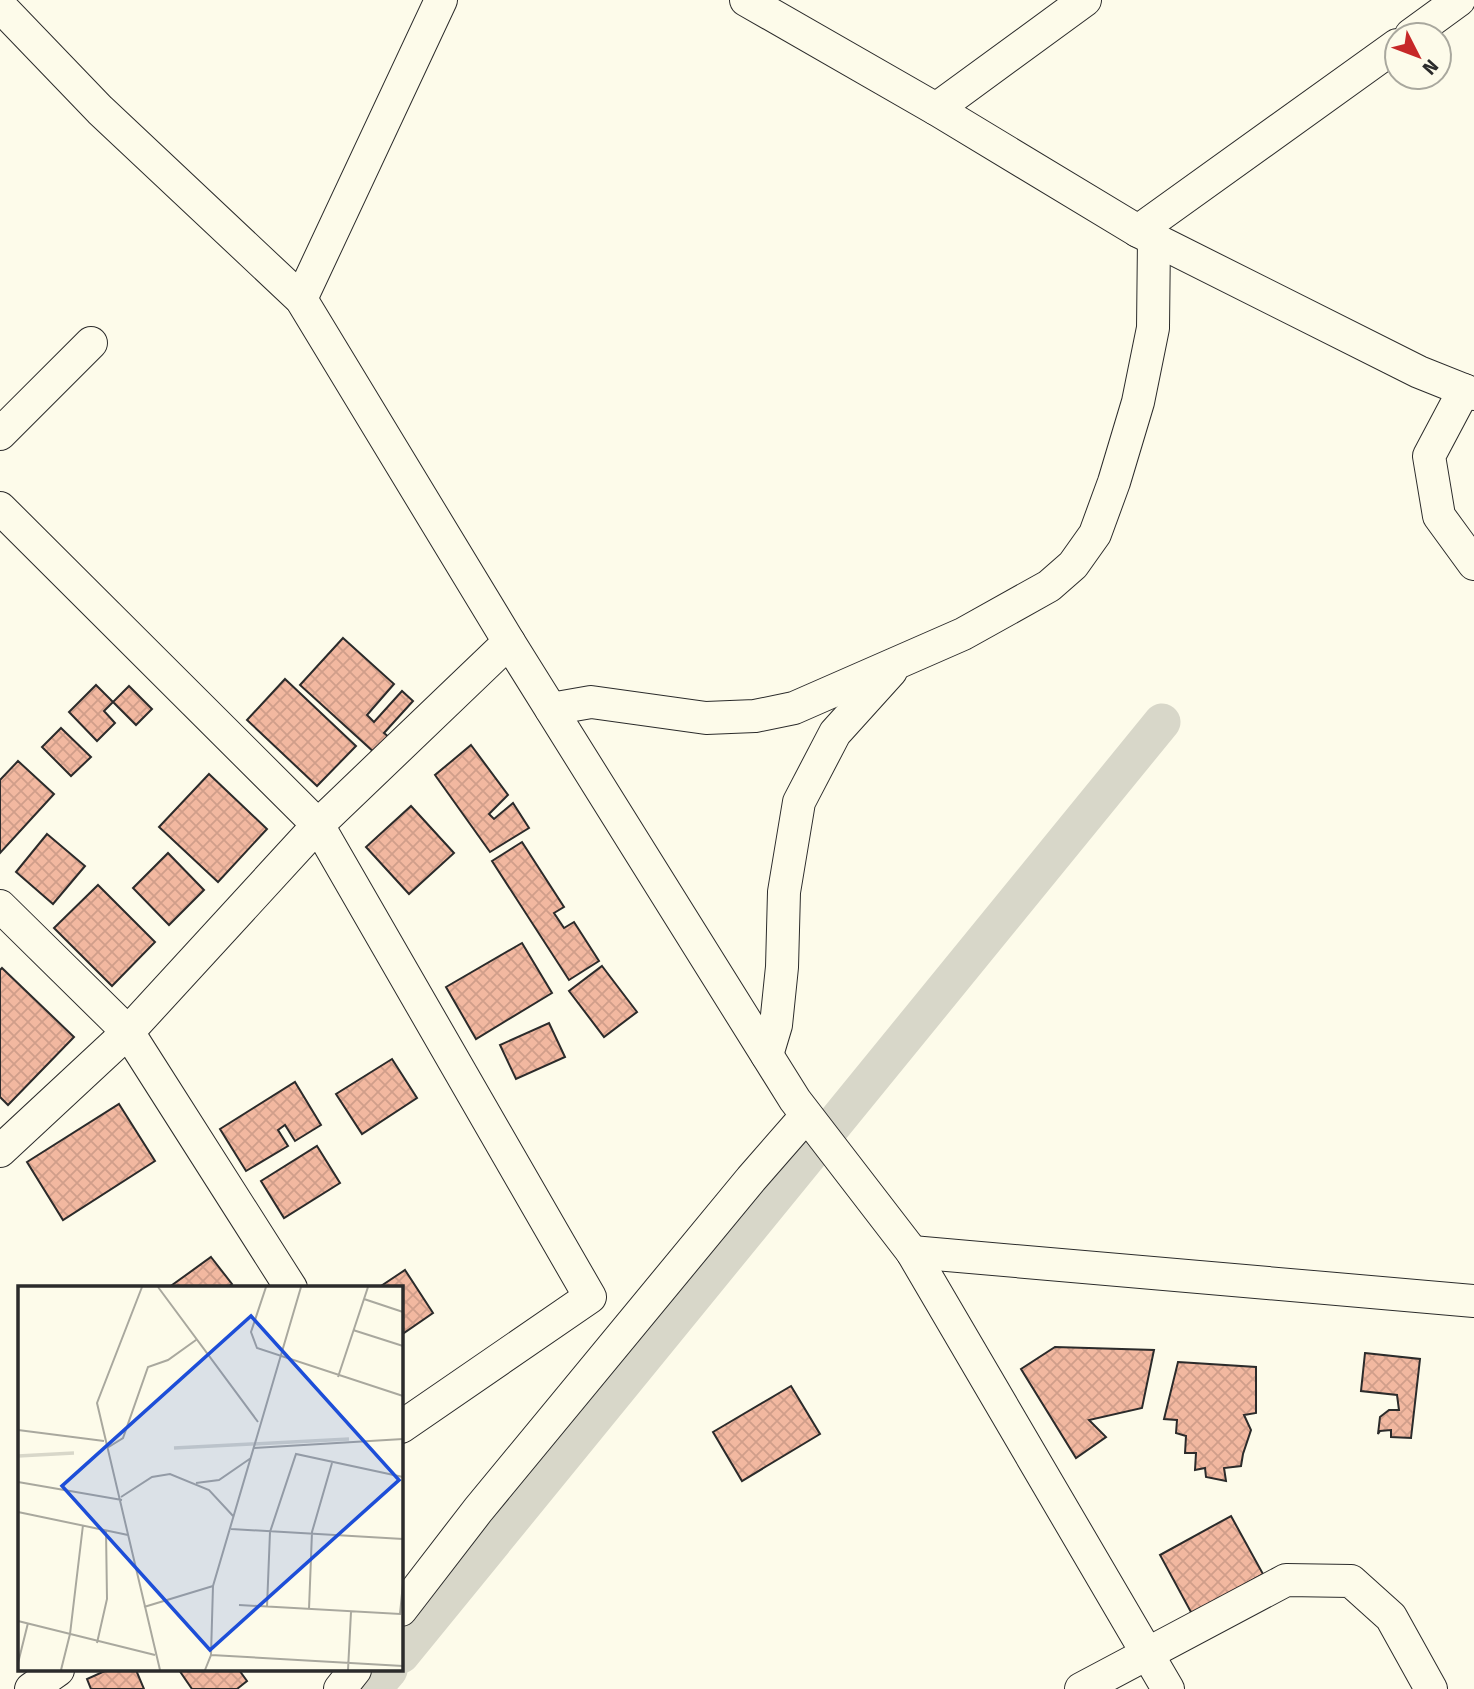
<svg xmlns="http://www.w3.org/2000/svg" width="1474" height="1689" viewBox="0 0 1474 1689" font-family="'Fira Sans',sans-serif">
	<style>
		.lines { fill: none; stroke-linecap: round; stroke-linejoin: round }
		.canal { stroke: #d8d7c9; stroke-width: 37 }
		.building { fill: url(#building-cross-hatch); stroke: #2b2b2b; stroke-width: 2 }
		.minor-casing { stroke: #2b2b2b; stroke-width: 34 }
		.minor { stroke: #fdfbea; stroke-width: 32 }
		.inset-river { fill: none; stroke: #d8d7c9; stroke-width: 3.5 }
		.inset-road { fill: none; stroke: #a9a89e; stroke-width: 2 }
		.view { fill: #1d4ed8; fill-opacity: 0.15; stroke: #1d4ed8; stroke-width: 3.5 }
		.inset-edge { fill: none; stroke: #2b2b2b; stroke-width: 3.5 }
	</style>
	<defs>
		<pattern id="building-cross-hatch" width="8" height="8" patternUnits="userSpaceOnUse" patternTransform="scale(1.75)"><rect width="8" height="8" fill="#f2b8a0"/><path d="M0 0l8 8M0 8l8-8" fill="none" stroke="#d09e8a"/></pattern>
	</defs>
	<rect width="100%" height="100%" fill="#fdfbea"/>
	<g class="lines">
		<g class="canal">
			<polyline points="401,1655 1162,722"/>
			<polyline points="373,1689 389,1670"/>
		</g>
	</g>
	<g class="building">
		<polygon points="343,638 394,684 367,715 374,722 402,691 413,701 384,733 390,738 376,754 300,685"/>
		<polygon points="285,679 356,746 317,786 247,720"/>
		<polygon points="96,685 113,702 104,711 115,723 97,741 69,712"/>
		<polygon points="129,686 152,709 136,725 113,702"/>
		<polygon points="61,728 91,757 71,776 42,747"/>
		<polygon points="471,745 508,795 489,814 494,819 513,803 529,828 490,852 435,775"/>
		<polygon points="18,761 54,794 0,853 0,780"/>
		<polygon points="209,774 267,829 218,882 159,827"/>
		<polygon points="411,806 454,853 409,894 366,847"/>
		<polygon points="47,834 85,866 53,904 16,872"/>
		<polygon points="522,842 564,907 554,913 564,928 574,922 599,961 569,980 492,861"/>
		<polygon points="168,853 204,890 169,925 133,888"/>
		<polygon points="98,885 155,942 112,986 54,928"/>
		<polygon points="522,943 552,993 476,1039 446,987"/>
		<polygon points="602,966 637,1012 604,1037 569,991"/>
		<polygon points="2,968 74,1037 8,1105 0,1097 0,970"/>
		<polygon points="549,1023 565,1057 516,1079 500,1045"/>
		<polygon points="392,1059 417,1098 362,1134 336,1094"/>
		<polygon points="295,1082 321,1125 295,1141 285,1125 278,1130 288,1146 246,1171 220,1129"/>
		<polygon points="119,1104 155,1161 63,1220 27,1162"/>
		<polygon points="317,1146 340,1183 284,1218 261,1181"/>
		<polygon points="211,1257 232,1284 226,1288 168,1288"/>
		<polygon points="405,1270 433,1313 401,1335 401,1288 378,1288"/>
		<polygon points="1055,1347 1154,1350 1142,1408 1089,1420 1106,1437 1076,1458 1021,1369"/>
		<polygon points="1365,1353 1420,1359 1411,1438 1391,1437 1391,1430 1380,1431 1378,1434 1380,1417 1389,1410 1399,1410 1397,1395 1361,1391"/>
		<polygon points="1178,1362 1256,1367 1256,1413 1244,1415 1251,1430 1243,1454 1241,1466 1224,1468 1226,1481 1206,1477 1205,1468 1195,1470 1196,1453 1185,1453 1186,1436 1176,1433 1177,1420 1164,1419"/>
		<polygon points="791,1386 820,1434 742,1481 713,1432"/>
		<polygon points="1231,1516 1263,1574 1192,1614 1160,1555"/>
		<polygon points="107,1670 136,1670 144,1689 91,1689 87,1679"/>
		<polygon points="179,1670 239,1670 247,1681 237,1689 192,1689"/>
	</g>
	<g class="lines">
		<defs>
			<g id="minor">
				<polyline points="746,0 936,109 1138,231 1419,372 1474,394"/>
				<polyline points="0,6 100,110 301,299 509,642 795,1100 912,1252 1168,1689"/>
				<polyline points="1411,35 1459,0"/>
				<polyline points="936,109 1085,0"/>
				<polyline points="1138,231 1397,45"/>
				<polyline points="301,299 441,0"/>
				<polyline points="1464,390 1429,456 1439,516 1474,564"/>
				<polyline points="0,434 91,343"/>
				<polyline points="0,508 318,825 590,1297 401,1427"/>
				<polyline points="551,709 591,702 706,718 755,716 794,708 963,634 1049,586 1073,565 1095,534 1114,482 1138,402 1153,328 1154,239"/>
				<polyline points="0,906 128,1032 291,1288"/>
				<polyline points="767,1055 776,1025 782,967 784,892 799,802 835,733 891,671"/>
				<polyline points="0,1151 128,1032 318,825 509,642"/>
				<polyline points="912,1252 1474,1301"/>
				<polyline points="401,1610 478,1510 751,1179 806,1116"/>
				<polyline points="31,1689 58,1670"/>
				<polyline points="340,1689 355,1670"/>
				<polyline points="1081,1689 1286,1580 1351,1581 1391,1617 1431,1689"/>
			</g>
		</defs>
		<use href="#minor" class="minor-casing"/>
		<use href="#minor" class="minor"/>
	</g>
	<g transform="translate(18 1286)">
		<rect width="385" height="385" fill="#fdfbea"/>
		<path class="inset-river" d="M156 162 331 153M0 170 56 167"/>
		<path class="inset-road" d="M124 1 79 117 142 384M140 1 240 136M248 1 233 46 239 62 385 110M346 13 385 26M335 44 385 60M320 91 350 1M0 144 86 155M89 162 105 152 130 81 150 74 178 54M236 162 385 153M0 196 104 214M178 197 201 194 233 172M103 211 134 191 152 188 191 204 216 231M0 226 110 249M213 243 385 253M221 319 382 328 385 297M126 321 195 300M249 321 252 246 278 168 385 191M291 323 294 246 314 177M0 335 137 369M79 357 89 313 88 244M193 369 385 380M0 377 10 337M43 384 52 348 65 239M187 384 193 369 195 300 283 1M330 384 333 326"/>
		<path class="view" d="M233 30 381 194 192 364 44 200Z"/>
		<rect width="385" height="385" class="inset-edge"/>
	</g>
	<g transform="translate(1418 56) rotate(132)"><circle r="33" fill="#fdfbea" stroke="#a9a89e" stroke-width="2"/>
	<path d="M0-5L12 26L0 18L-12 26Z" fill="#c62828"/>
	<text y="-10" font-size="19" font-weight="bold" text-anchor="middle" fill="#2b2b2b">N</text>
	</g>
</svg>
